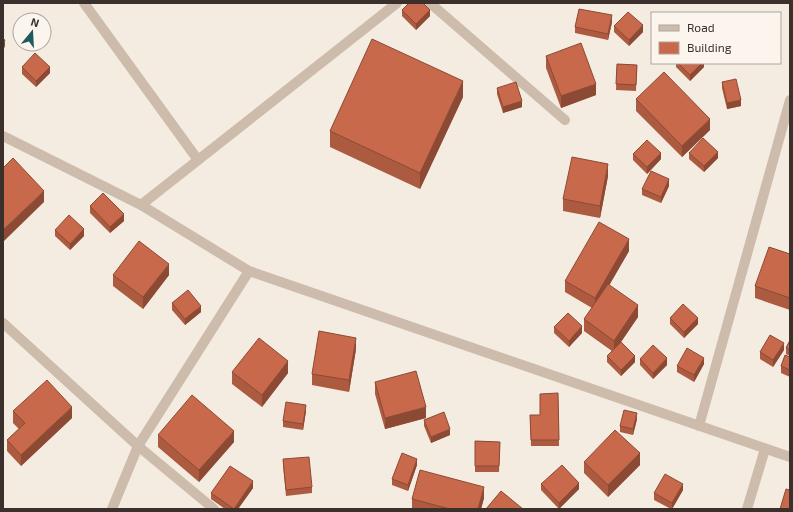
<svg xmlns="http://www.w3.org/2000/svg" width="793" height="512" viewBox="0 0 793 512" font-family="'Exo 2',sans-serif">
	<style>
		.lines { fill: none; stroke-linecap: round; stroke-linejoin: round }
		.minor { stroke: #cdbbac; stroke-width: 10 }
		.wall { fill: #ac5a40 }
		.shaded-wall { fill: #8c4a34 }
		.building { fill: #c8694b; stroke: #8c4a34 }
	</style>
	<rect width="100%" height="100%" fill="#f4ebe1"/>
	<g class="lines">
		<g class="minor">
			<polyline points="84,3 198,160"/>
			<polyline points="430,3 565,120"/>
			<polyline points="3,136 141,205 249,271 790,457"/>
			<polyline points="141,205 397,3"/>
			<polyline points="3,323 138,446 214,509"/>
			<polyline points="699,426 790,100"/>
			<polyline points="112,509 138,446 249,271"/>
			<polyline points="747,509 765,449"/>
		</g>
	</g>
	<g class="wall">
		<polygon points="402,10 430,16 416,30 402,16"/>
		<polygon points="612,22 608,40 575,33 575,27"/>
		<polygon points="614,26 643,32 629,46 614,32"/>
		<polygon points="546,56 596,95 561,108 546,68"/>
		<polygon points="676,63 704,63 704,67 690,81 676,67"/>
		<polygon points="617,64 637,65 636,91 616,90"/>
		<polygon points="22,67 50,73 36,87 22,74"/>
		<polygon points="722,82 741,106 727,109 722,88"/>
		<polygon points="497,88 522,107 503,113 497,94"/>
		<polygon points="463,97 420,189 330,147 330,131"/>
		<polygon points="636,99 710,130 682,157 636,111"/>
		<polygon points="689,153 718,158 704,172 689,159"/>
		<polygon points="633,154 661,159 647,174 633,160"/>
		<polygon points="608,176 600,218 563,211 563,199"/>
		<polygon points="669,186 661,203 642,195 642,189"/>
		<polygon points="90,206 124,221 110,233 90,213"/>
		<polygon points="55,230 84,236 70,250 55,236"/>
		<polygon points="629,251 609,285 638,317 621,342 635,362 621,376 607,362 607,356 612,351 584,331 584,319 592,308 565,292 565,281"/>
		<polygon points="790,254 790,310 755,298 755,286"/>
		<polygon points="113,275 169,275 143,309 113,286"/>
		<polygon points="172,303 201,312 185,325 172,310"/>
		<polygon points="670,318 698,324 684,338 670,324"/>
		<polygon points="554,327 582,333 569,347 554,333"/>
		<polygon points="790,340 790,356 786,354 786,348"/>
		<polygon points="356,349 349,392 312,385 312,374"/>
		<polygon points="784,350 773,367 760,359 760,352"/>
		<polygon points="790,357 790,377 781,373 781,366"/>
		<polygon points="640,359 667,365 653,379 640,365"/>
		<polygon points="704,364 694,382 677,372 677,366"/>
		<polygon points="232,372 288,373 262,407 232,384"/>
		<polygon points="375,382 426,418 385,429 375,394"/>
		<polygon points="558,393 559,446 531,446 530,415 540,415"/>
		<polygon points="13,411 72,418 21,466 7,451 7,440 19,429 13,423"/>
		<polygon points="306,411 303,430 283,427 283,421"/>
		<polygon points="637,419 633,435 620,432 620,426"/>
		<polygon points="424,420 450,435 431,443 424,426"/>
		<polygon points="158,435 234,442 199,482 158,447"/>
		<polygon points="475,441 500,442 499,472 475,472"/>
		<polygon points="283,459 312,487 312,493 286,496 283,465"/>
		<polygon points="584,462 640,465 608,497 584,473"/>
		<polygon points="417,465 408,491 392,485 392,479"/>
		<polygon points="541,484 579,489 559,509 541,490"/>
		<polygon points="253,488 238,509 225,509 211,499 211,493"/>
		<polygon points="683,490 672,509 671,509 654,500 654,493"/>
		<polygon points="484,498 481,509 412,509 412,499"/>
	</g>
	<g class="shaded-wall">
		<polygon points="430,10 430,16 416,30 416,24"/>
		<polygon points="612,15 612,22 608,40 608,34"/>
		<polygon points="643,25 643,32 629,46 629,40"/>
		<polygon points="5,40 5,46 3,51 3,45"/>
		<polygon points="702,63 704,63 704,67 690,81 690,75"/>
		<polygon points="50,67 50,73 36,87 36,81"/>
		<polygon points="463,81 463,97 420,189 420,173"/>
		<polygon points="596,84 596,95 561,108 561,96"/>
		<polygon points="741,100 741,106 727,109 727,103"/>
		<polygon points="522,101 522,107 503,113 503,107"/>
		<polygon points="710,119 710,130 682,157 682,146"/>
		<polygon points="718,152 718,158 704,172 704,166"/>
		<polygon points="661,153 661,159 647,174 647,167"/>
		<polygon points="608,164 608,176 600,218 600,206"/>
		<polygon points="669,179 669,186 661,203 661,197"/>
		<polygon points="44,191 44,202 3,242 3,230"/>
		<polygon points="124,214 124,221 110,233 110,227"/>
		<polygon points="84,229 84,236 70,250 70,244"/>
		<polygon points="629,239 629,251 595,310 595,298"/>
		<polygon points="169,264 169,275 143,309 143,297"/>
		<polygon points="638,305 638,317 614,352 614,341"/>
		<polygon points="201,306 201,312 185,325 185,319"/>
		<polygon points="698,318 698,324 684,338 684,332"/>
		<polygon points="582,326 582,333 569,347 569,341"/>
		<polygon points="356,338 356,349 349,392 349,380"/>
		<polygon points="784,343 784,350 773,367 773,360"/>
		<polygon points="635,356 635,362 621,376 621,370"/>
		<polygon points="667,358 667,365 653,379 653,373"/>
		<polygon points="704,358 704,364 694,382 694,375"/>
		<polygon points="288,361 288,373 262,407 262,395"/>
		<polygon points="306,405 306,411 303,430 303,424"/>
		<polygon points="72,407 72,418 21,466 21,455"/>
		<polygon points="426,407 426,418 385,429 385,418"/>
		<polygon points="637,413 637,419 633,435 633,429"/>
		<polygon points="450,429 450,435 431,443 431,437"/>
		<polygon points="234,431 234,442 199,482 199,470"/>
		<polygon points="640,453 640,465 608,497 608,485"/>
		<polygon points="417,459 417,465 408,491 408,485"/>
		<polygon points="253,481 253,488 238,509 234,509"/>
		<polygon points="579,483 579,489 559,509 559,503"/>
		<polygon points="683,484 683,490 672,509 672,503"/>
		<polygon points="484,487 484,498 481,509 478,509"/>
	</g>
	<g class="building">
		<polygon points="409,3 423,3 430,10 416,24 402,10"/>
		<polygon points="579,9 612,15 608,34 575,27"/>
		<polygon points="628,12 643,25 629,40 614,26"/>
		<polygon points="3,39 5,40 3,45"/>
		<polygon points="372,39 463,81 420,173 330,131"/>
		<polygon points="581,43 596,84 561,96 546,56"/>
		<polygon points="35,53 50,67 36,81 22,67"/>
		<polygon points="678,63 702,63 690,75"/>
		<polygon points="617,64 637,65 636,85 616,84"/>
		<polygon points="664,72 710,119 682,146 636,99"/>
		<polygon points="736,79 741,100 727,103 722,82"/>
		<polygon points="516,82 522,101 503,107 497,88"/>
		<polygon points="703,138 718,152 704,166 689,153"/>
		<polygon points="647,140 661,153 647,167 633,154"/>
		<polygon points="572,157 608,164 600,206 563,199"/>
		<polygon points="13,158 44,191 3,230 3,168"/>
		<polygon points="651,171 669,179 661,197 642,189"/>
		<polygon points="103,193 124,214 110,227 90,206"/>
		<polygon points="69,215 84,229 70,244 55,230"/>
		<polygon points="599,222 629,239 595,298 565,281"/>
		<polygon points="139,241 169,264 143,297 113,275"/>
		<polygon points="769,247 790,254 790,298 755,286"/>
		<polygon points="608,284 638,305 614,341 584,319"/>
		<polygon points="188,290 201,306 185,319 172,303"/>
		<polygon points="683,304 698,318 684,332 670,318"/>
		<polygon points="568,313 582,326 569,341 554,327"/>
		<polygon points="319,331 356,338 349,380 312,374"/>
		<polygon points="770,335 784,343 773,360 760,352"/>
		<polygon points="259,338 288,361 262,395 232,372"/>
		<polygon points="790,340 790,350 786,348"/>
		<polygon points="621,342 635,356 621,370 607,356"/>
		<polygon points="653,345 667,358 653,373 640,359"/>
		<polygon points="687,348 704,358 694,375 677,366"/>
		<polygon points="785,355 790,357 790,370 781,366"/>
		<polygon points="416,371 426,407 385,418 375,382"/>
		<polygon points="47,380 72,407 21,455 7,440 25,423 13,411"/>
		<polygon points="558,393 559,440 531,440 530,415 540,415 540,394"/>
		<polygon points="192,395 234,431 199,470 158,435"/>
		<polygon points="286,402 306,405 303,424 283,421"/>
		<polygon points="624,410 637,413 633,429 620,426"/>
		<polygon points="444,412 450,429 431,437 424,420"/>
		<polygon points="615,430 640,453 608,485 584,462"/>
		<polygon points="475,441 500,442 499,466 475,466"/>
		<polygon points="402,453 417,459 408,485 392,479"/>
		<polygon points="309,457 312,487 286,490 283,459"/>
		<polygon points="562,465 579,483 559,503 541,484"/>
		<polygon points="230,466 253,481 234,509 211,493"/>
		<polygon points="420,470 484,487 478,509 450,509 412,499"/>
		<polygon points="665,474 683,484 672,503 654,493"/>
		<polygon points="786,489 790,490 790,509 780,509"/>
		<polygon points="501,491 523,509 486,509"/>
	</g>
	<rect width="793" height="512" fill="none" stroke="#3b302b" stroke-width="8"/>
	<rect x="651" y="12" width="130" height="52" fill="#fbf5ee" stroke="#aea6a0"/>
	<rect x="659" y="25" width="20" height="6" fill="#cdbbac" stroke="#aea6a0"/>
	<text x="687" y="32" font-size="12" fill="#3b302b">Road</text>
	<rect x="659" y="42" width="20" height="12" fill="#c8694b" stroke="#aea6a0"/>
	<text x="687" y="52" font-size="12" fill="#3b302b">Building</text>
	<g transform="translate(32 32) rotate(18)"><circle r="19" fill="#fbf5ee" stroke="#aea6a0"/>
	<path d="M0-3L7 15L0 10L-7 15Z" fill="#1f5a5e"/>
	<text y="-6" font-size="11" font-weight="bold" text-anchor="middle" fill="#3b302b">N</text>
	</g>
</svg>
